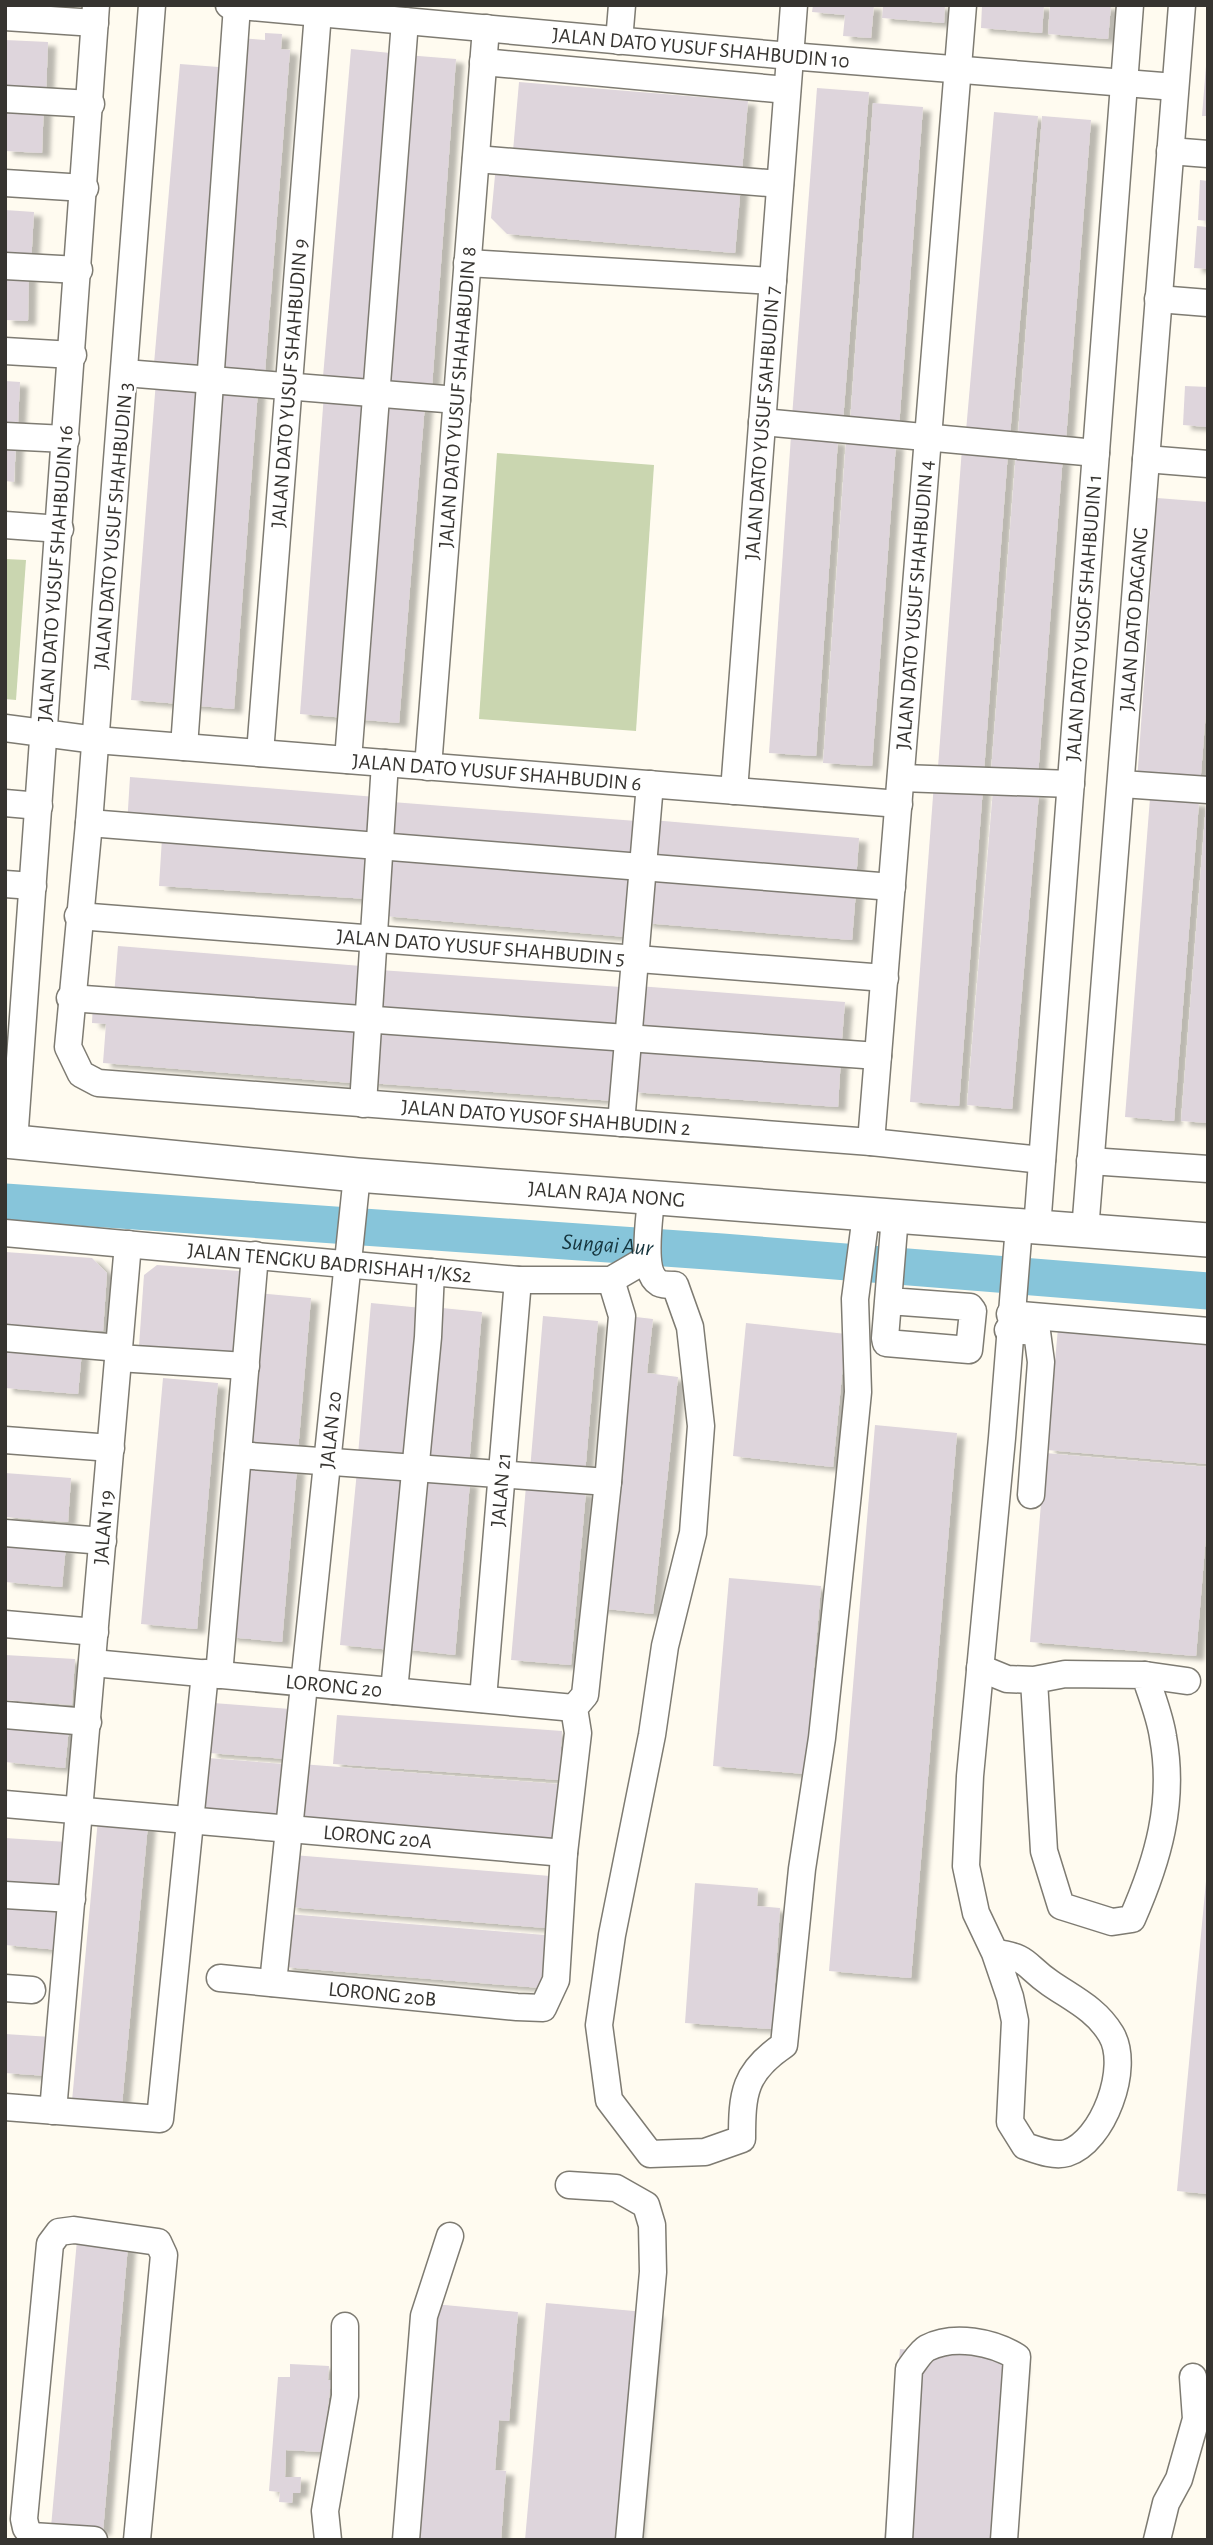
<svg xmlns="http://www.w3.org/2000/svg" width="1213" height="2545" viewBox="0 0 1213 2545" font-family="'Alegreya Sans',sans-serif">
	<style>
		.green { fill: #cad6b0 }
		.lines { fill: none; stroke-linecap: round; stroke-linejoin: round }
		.river { stroke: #87c5da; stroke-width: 37 }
		.building { fill: #ded5dc; filter: url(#shadow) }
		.minor-casing { stroke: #7e7b72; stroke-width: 29 }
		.major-casing { stroke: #7e7b72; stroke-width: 36 }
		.minor { stroke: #fff; stroke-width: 26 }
		.major { stroke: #fff; stroke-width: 33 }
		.labels { text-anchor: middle; stroke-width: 5; stroke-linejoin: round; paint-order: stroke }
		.street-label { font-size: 21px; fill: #363430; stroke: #fff }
		.water-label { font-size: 23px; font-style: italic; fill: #15343d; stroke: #fff }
	</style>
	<defs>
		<filter id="shadow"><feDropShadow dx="8" dy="4.5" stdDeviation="2" flood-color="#0004"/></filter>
	</defs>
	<rect width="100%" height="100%" fill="#fffbf0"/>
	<g class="green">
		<polygon points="497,453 654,465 636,731 479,719"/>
		<polygon points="5,559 26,560 16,700 5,699"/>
	</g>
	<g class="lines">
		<path class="river" id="s1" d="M5 1202 722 1252 1208 1291"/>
	</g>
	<g class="building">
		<polygon points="813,5 874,5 871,38 843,36 845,15 812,12"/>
		<polygon points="883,5 945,5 944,23 882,18"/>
		<polygon points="982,5 1044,5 1042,33 981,28"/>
		<polygon points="1050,5 1111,5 1108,39 1048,34"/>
		<polygon points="265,33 282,34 281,49 290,50 265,372 213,368 238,38 265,40"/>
		<polygon points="5,40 48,42 46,95 5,94"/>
		<polygon points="351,49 400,54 373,382 323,377"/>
		<polygon points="406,55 456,59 432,387 381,383"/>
		<polygon points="180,64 231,68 206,369 154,364"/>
		<polygon points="1206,66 1208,66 1208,116 1202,116"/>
		<polygon points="519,82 748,101 742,171 513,151"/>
		<polygon points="817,88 869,92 843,421 792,417"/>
		<polygon points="5,101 44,102 42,153 5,151"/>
		<polygon points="873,103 923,107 899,427 850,423"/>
		<polygon points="994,112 1038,116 1010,435 966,431"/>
		<polygon points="1042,116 1091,120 1066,439 1018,435"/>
		<polygon points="496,165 741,185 735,253 507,234 491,218"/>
		<polygon points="1200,180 1208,181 1208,221 1198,220"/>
		<polygon points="5,210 34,212 31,264 5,263"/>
		<polygon points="1197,226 1208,227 1208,269 1194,268"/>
		<polygon points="5,270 29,271 28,321 5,320"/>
		<polygon points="5,381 20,382 18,423 5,423"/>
		<polygon points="156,381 205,385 180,704 131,700"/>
		<polygon points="212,386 258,390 234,709 188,705"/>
		<polygon points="1185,386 1208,387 1208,427 1183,425"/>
		<polygon points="324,394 370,398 346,718 300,714"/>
		<polygon points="379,400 425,404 399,723 354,719"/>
		<polygon points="791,436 838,440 816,756 769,753"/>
		<polygon points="846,440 896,444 872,766 823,763"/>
		<polygon points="5,441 16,442 14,482 5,481"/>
		<polygon points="962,448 1008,452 984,771 938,767"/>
		<polygon points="1016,452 1063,455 1038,776 991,772"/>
		<polygon points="1157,498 1208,502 1208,686 1200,786 1137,781"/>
		<polygon points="130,777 376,797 372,845 127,825"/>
		<polygon points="934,783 983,787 959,1106 910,1102"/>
		<polygon points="993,789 1039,793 1012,1109 967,1105"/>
		<polygon points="1150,798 1199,802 1174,1121 1125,1117"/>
		<polygon points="392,802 636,821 633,865 388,846"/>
		<polygon points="1206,804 1208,804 1208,1123 1181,1121"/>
		<polygon points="652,820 859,838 856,882 649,865"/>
		<polygon points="162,838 372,851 369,899 159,886"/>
		<polygon points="390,853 631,875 626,937 384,916"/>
		<polygon points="648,873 856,891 852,940 644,923"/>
		<polygon points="118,946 361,966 357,1016 114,996"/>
		<polygon points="380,970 621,987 618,1034 377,1017"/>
		<polygon points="638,986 845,1002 841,1051 635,1036"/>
		<polygon points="93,1001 356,1021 352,1083 103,1063 106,1024 92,1023"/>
		<polygon points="373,1022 619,1041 614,1101 369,1083"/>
		<polygon points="635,1043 841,1057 838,1107 632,1092"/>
		<polygon points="5,1252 92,1258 107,1273 103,1331 5,1325"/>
		<polygon points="157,1265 239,1271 234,1353 139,1346 144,1275"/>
		<polygon points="257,1293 311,1298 298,1451 243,1446"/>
		<polygon points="371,1303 422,1308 409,1460 358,1455"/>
		<polygon points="432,1307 482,1312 469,1466 418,1461"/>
		<polygon points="543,1316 598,1321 585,1474 530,1470"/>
		<polygon points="627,1316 653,1319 647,1373 678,1377 653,1614 598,1608"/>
		<polygon points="746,1323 846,1334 833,1467 733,1456"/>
		<polygon points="1058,1328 1208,1342 1208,1464 1047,1450"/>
		<polygon points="5,1345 82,1351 78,1394 5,1388"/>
		<polygon points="163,1378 218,1383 197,1629 141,1624"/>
		<polygon points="875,1425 957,1433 911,1978 829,1971"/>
		<polygon points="1045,1453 1208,1467 1208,1511 1196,1656 1030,1642"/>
		<polygon points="243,1463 297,1468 282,1642 228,1637"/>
		<polygon points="357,1471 409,1477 392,1650 340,1645"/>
		<polygon points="5,1473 71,1478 68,1522 5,1517"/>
		<polygon points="417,1477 470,1482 455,1655 402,1649"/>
		<polygon points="526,1486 586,1491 571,1665 511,1660"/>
		<polygon points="5,1540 66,1545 62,1587 5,1582"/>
		<polygon points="729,1578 821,1586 805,1774 713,1766"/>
		<polygon points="5,1655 75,1659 72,1705 5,1700"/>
		<polygon points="213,1703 290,1709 286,1759 209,1753"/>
		<polygon points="337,1715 562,1731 559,1780 333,1764"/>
		<polygon points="5,1721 69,1727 65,1768 5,1762"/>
		<polygon points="208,1758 283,1764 279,1818 204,1812"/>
		<polygon points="301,1764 559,1784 554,1838 297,1818"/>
		<polygon points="98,1819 148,1824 122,2105 72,2101"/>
		<polygon points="5,1838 67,1842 64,1888 5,1884"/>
		<polygon points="293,1855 550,1876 546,1928 289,1907"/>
		<polygon points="1206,1881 1208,1881 1208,2194 1177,2191"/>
		<polygon points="695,1883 758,1888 757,1906 780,1908 772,2029 685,2023"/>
		<polygon points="5,1904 62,1909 59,1950 5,1945"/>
		<polygon points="288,1914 545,1935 541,1988 284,1967"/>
		<polygon points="5,2034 51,2037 48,2076 5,2073"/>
		<polygon points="77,2240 128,2245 103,2531 51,2527"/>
		<polygon points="424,2303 518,2312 509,2421 499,2420 495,2470 506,2471 501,2540 402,2540"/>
		<polygon points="546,2303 656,2313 636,2540 525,2540"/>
		<polygon points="900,2349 1021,2360 1006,2540 884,2540"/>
		<polygon points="290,2364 329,2366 328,2380 331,2380 323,2452 286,2450 285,2477 301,2477 300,2493 293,2493 292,2503 279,2502 280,2492 269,2491 278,2377 290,2377"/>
	</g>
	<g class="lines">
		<defs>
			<g id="minor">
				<path id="s2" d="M152 5 89 823 68 1047 81 1074 98 1083 871 1142 1042 1160"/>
				<path id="s3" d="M229 5 790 56 1175 87"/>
				<polyline points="5,17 95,23"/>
				<polyline points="619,41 622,5"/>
				<polyline points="483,62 787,90"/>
				<polyline points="5,99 91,104"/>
				<polyline points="1170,151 1208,154"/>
				<polyline points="476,159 780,184"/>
				<polyline points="5,183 85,188"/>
				<polyline points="467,263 773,281"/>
				<polyline points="5,266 79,270"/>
				<polyline points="1158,299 1208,303"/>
				<polyline points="5,351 73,355"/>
				<polyline points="125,373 457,400"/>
				<polyline points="762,422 1096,453"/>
				<polyline points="5,436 66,439"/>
				<polyline points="1146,459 1208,464"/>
				<polyline points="5,525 60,529"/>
				<path id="s4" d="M5 728 96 740 899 804"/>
				<polyline points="184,747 237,6"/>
				<path id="s5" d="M260 753 318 13"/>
				<polyline points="348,760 405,21"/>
				<path id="s6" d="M428 767 486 28"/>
				<polyline points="901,778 1071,784"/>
				<polyline points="1122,784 1208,790"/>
				<path id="s7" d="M734 791 794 5"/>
				<polyline points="5,803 39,806"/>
				<polyline points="89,823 892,887"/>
				<polyline points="5,884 33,886"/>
				<path id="s8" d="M78 916 885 978"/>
				<polyline points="70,998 878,1056"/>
				<polyline points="363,1104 385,763"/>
				<polyline points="621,1123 650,784"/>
				<path id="s9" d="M14 1142 96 5"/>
				<path id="s10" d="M871 1142 963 5"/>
				<polyline points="1090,1161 1208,1169"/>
				<path d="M651 1198C650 1217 640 1272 659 1283 663 1285 670 1285 675 1285L690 1327 701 1426 693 1533 665 1646 652 1735 612 1935 599 2025 609 2100 650 2154 705 2152 742 2139C742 2093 744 2072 784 2045L802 1869 822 1738 848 1493 858 1392 855 1299 866 1215"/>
				<path id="s11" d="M1037 1228 1130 5"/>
				<path id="s12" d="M1085 1231 1182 5"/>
				<path id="s13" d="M5 1233 518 1280H611L647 1259"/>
				<polyline points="889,1301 970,1307 973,1311 969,1350 886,1343 885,1338 895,1216"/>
				<polyline points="1010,1314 1208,1331"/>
				<polyline points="1008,1330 1037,1332 1041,1362 1031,1495"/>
				<polyline points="5,1338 119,1348"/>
				<polyline points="118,1358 246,1366"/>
				<polyline points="5,1440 111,1448"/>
				<polyline points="238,1455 608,1482"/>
				<polyline points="5,1533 103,1541"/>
				<polyline points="5,1624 95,1632"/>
				<path id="s14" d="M93 1663 574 1708"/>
				<path d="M980 1668 1007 1679 1034 1680 1044 1851 1061 1906 1112 1922 1132 1919C1158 1860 1175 1802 1163 1737 1160 1716 1151 1695 1145 1675L1065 1674 1034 1680"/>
				<polyline points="219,1675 255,1255"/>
				<polyline points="1145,1675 1187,1681"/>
				<polyline points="394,1691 428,1337 431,1272"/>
				<path id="s15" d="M483 1699 518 1280"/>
				<polyline points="5,1715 88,1722"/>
				<path id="s16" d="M5 1804 564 1853"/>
				<polyline points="5,1895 72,1899"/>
				<path d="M995 1953C1029 1957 1024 1965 1050 1983 1073 1999 1096 2009 1111 2034 1131 2067 1103 2142 1067 2153 1054 2157 1037 2150 1025 2146L1010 2122 1015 2021 1010 1997 995 1953 976 1913 966 1866 970 1776 1002 1438 1019 1226"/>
				<path id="s17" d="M220 1978 517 2007 543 2008 556 1980 564 1853 578 1733 574 1708 585 1695 608 1482 622 1316 611 1280"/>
				<path id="s18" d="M273 1983 357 1175"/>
				<polyline points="5,1988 32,1990"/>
				<polyline points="5,2107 160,2119 205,1673"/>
				<path id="s19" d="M53 2111 128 1244"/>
				<polyline points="569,2185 616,2188 646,2205 652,2225 653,2272 629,2540"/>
				<polyline points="94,2540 32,2536 26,2528 24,2519 50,2244 59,2232 74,2230 158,2242 164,2255 137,2540"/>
				<polyline points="328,2540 325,2511 345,2396 345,2326"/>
				<polyline points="406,2540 424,2316 450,2236"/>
				<path d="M899 2540 909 2369C914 2363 920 2352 927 2348 954 2334 993 2342 1017 2357L1004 2540"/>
				<polyline points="1157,2540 1166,2503 1179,2479 1196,2419 1193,2377"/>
			</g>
			<g id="major">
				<path id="s20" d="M5 1141 357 1175 1208 1240"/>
			</g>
		</defs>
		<use href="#minor" class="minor-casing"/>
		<use href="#major" class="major-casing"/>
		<use href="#minor" class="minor"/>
		<use href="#major" class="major"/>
	</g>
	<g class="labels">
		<g class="street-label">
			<text dy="7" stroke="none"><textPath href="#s3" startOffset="474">JALAN DATO YUSUF SHAHBUDIN 10</textPath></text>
			<text dy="7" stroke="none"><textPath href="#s5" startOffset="371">JALAN DATO YUSUF SHAHBUDIN 9</textPath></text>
			<text dy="7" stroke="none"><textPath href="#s6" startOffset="371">JALAN DATO YUSUF SHAHABUDIN 8</textPath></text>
			<text dy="7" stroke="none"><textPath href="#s7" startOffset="369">JALAN DATO YUSUF SAHBUDIN 7</textPath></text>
			<text transform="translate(113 526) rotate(-85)" y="7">JALAN DATO YUSUF SHAHBUDIN 3</text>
			<text dy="7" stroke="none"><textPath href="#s9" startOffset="570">JALAN DATO YUSUF SHAHBUDIN 16</textPath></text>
			<text dy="7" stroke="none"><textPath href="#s10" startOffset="539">JALAN DATO YUSUF SHAHBUDIN 4</textPath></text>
			<text dy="7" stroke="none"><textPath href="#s11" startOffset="612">JALAN DATO YUSOF SHAHBUDIN 1</textPath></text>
			<text dy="7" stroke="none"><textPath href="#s12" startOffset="614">JALAN DATO DAGANG</textPath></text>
			<text dy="7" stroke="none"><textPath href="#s4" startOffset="494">JALAN DATO YUSUF SHAHBUDIN 6</textPath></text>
			<text dy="7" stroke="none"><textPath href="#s8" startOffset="404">JALAN DATO YUSUF SHAHBUDIN 5</textPath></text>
			<text dy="7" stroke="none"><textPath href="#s2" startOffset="1544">JALAN DATO YUSOF SHAHBUDIN 2</textPath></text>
			<text dy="7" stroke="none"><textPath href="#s20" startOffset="604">JALAN RAJA NONG</textPath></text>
			<text dy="7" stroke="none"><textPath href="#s13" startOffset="326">JALAN TENGKU BADRISHAH 1/KS2</textPath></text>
			<text dy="7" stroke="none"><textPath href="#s18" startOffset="556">JALAN 20</textPath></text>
			<text dy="7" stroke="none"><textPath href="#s15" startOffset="210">JALAN 21</textPath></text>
			<text dy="7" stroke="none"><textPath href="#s19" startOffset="586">JALAN 19</textPath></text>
			<text dy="7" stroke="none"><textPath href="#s14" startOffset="242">LORONG 20</textPath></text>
			<text dy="7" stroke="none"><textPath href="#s16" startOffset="374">LORONG 20A</textPath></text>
			<text dy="7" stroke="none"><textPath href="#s17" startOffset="163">LORONG 20B</textPath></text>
		</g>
		<g class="water-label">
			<text dy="8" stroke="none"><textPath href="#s1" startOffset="604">Sungai Aur</textPath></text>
		</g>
	</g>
	<rect width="1213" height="2545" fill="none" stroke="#363430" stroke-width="14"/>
</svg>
